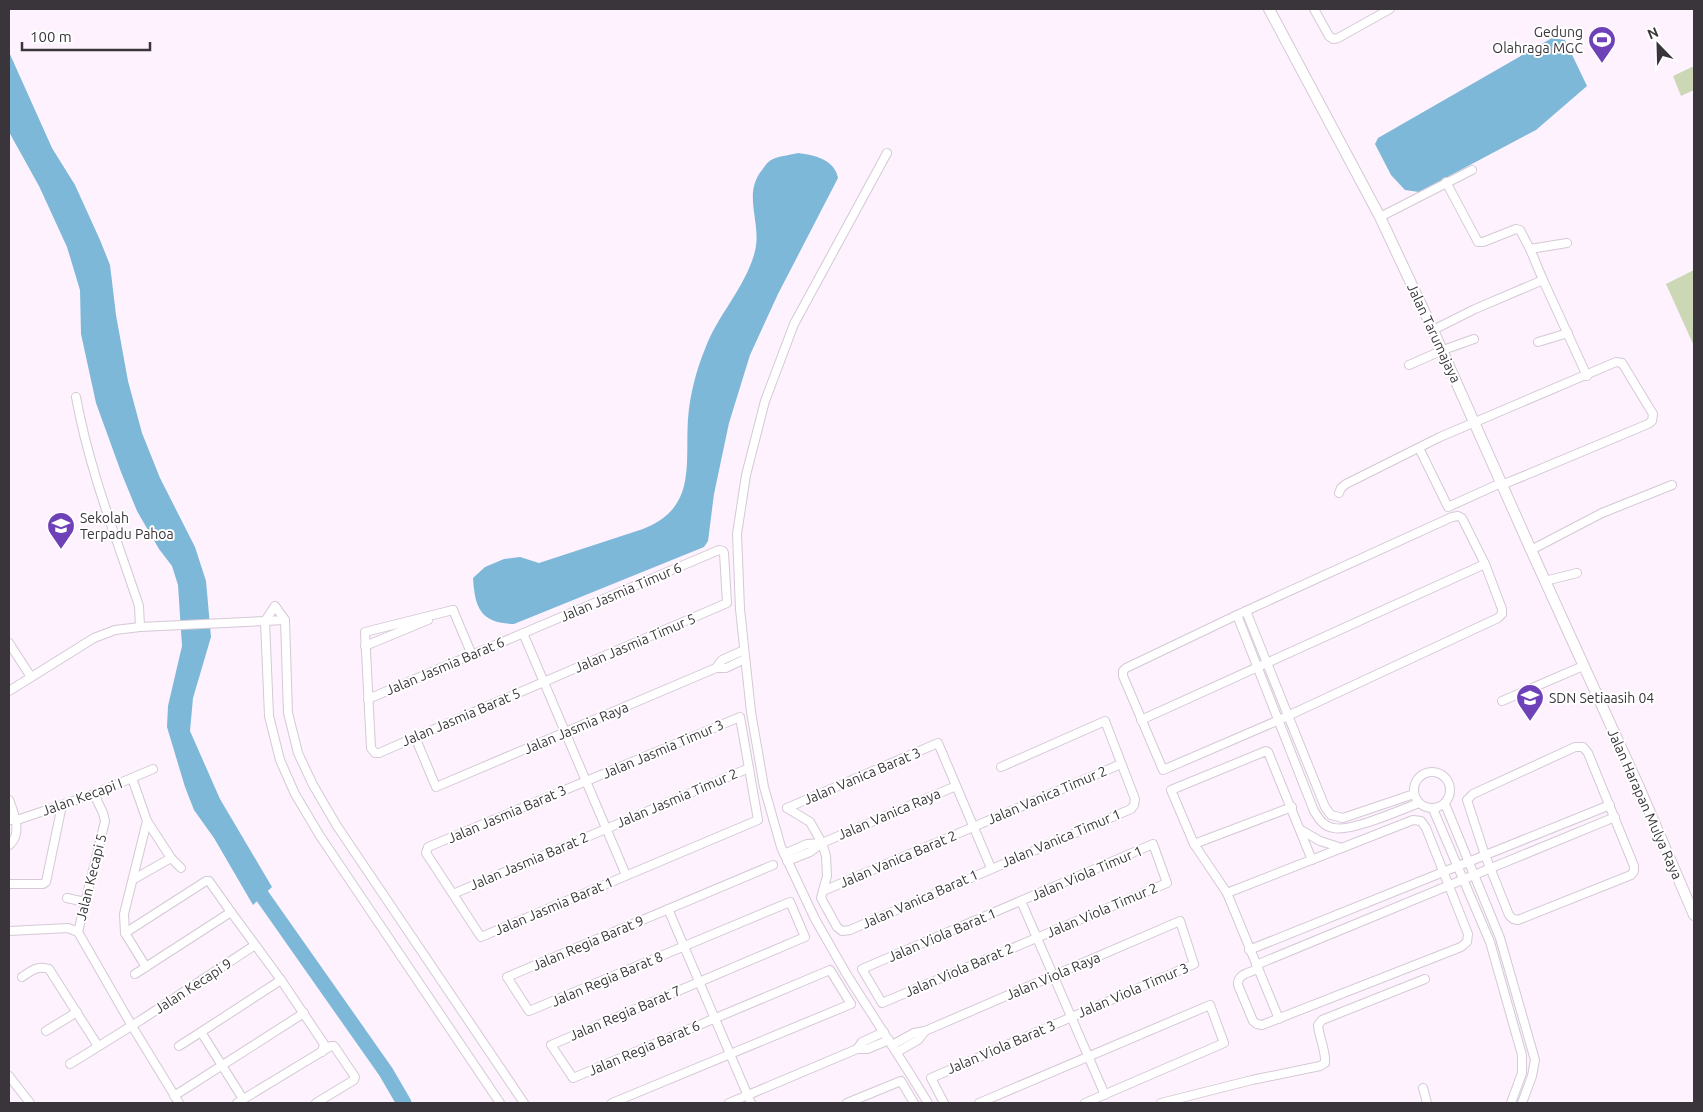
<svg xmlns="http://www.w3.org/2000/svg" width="1703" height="1112" viewBox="0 0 1703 1112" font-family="Ubuntu,sans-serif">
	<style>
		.green { fill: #ccd7b5 }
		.water { fill: #7db8d9 }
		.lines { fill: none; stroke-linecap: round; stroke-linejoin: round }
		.river { stroke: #7db8d9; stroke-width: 15 }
		.minor-casing { stroke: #d4c9d5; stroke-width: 10 }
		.tertiary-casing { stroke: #d4c9d5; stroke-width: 12 }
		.minor { stroke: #fff; stroke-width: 8 }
		.tertiary { stroke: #fff; stroke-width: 10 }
		.labels { text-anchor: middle; stroke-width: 4; stroke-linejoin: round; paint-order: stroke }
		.poi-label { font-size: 14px; fill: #39353a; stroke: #fff; text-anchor: start }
		.street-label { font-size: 14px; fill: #39353a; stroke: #fff }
	</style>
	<rect width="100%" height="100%" fill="#fdf2fe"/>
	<g class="green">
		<polygon points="1694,66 1694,90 1681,96 1673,76"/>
		<polygon points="1694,270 1694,346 1666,284"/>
	</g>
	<g class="water">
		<polygon points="1552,38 1565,40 1587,86 1536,130 1419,192 1405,190 1391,175 1375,144 1378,138"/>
		<polygon points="9,52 52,148 75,185 100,240 110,265 116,315 128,381 142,433 160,478 195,547 206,581 211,637 193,698 190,731 220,799 272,887 253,905 214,838 194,810 185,787 167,727 168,706 182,646 178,585 172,566 159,549 137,511 121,472 96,403 81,334 80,290 67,247 39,186 9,132"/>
		<path d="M798 153C815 155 835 160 838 178L778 294 750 355 729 423 714 494 708 541 704 547 514 624C481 623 475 609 473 578L485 567 504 559 520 557 539 563 643 529C697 508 685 465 688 419 690 394 696 371 705 349 718 314 746 287 755 251 762 222 742 195 762 170 765 166 768 161 773 159 780 156 790 155 798 153Z"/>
	</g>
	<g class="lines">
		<polyline class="river" points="251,880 386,1072 404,1103"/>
		<defs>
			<g id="minor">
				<polyline points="1314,9 1329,36 1333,39 1338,38 1390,9"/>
				<polyline points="887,153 794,324 765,401 746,475 737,534 740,609 751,712 764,787 781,847 815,919 847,975 912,1077 928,1103"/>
				<polyline points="1446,182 1478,242 1483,242 1516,229 1520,230 1530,249 1567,243"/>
				<polyline points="1380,217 1472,170"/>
				<polyline points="1530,249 1543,280"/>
				<polyline points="1433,330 1475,309 1543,280 1587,376"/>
				<polyline points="1538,342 1568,333"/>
				<polyline points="1409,365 1443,350 1474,339"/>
				<path d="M76 397C89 469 116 537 139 606L140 627"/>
				<polyline points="1419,448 1448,507 1501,483"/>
				<polyline points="1339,493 1341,488 1346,484 1440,437 1616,362 1622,363 1653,414 1652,421 1648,424 1502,485"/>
				<polygon points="1458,516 1462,518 1485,564 1502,609 1502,614 1498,618 1279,720 1163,770 1123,676 1123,671 1126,668 1237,615 1452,517"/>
				<polyline points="1531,550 1602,513 1672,485"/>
				<polyline points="1545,581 1577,573"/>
				<polyline points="453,610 472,655"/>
				<polyline points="1246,611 1325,807 1331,815 1343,818 1414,794"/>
				<path d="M1237 615 1314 811C1319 819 1324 827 1334 828 1351 832 1400 810 1419 803"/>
				<polyline points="523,633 626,875"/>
				<polyline points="9,643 31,677"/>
				<polyline points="365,646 428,620"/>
				<polyline points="716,668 722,660 744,650"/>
				<polyline points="9,691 94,638 115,630 140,627 285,620"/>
				<polyline points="368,699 719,550 723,551 724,553 727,603 379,753 375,753 371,748 365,632 453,610"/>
				<polyline points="1502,701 1583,666"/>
				<polygon points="740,717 758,820 481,937 426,853 428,847"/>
				<polyline points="1141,720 1485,564"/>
				<polyline points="415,737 436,787 716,668 726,668 745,659"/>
				<polygon points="1575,747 1583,747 1588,753 1634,866 1634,871 1631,875 1518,920 1513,919 1509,915 1485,855 1467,800 1473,794"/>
				<circle cx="1432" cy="790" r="18"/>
				<polyline points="132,778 147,821 171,858 181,868"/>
				<path d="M9 800C14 813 23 834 9 845"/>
				<polyline points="1445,804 1500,938 1535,1060 1532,1076 1522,1103"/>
				<polyline points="787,808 810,822 822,843 826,856 827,876 821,898 837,927 842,931 850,930 1131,809 1134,805 1135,799 1105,721 1001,767"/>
				<polyline points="787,808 938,743 991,868"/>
				<polyline points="1433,809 1490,942 1522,1055 1522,1073 1511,1103"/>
				<polyline points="9,820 17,820 94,794 153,769"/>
				<polyline points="1301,830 1320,841 1342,848"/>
				<polygon points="1153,844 1167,883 882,1003 862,969"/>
				<polyline points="1194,844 1292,807"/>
				<polyline points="784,854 807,844 822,843"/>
				<polyline points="787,861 810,852 822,843 956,786"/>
				<polyline points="134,879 171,858"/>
				<polyline points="9,884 43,884 46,882 62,805"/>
				<polyline points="823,891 1121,764"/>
				<path d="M1227 893 1413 820 1421 821 1426 828 1468 934 1467 942 1461 947 1262 1025 1257 1024 1253 1021 1238 985C1237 974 1249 973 1258 969"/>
				<polyline points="453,894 749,768"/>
				<polyline points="67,898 85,902"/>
				<polyline points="1021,901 1105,1095"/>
				<polyline points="668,909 751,1103"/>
				<polyline points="231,912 281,980 201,1032 243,1099"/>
				<polyline points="9,931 68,928 78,932 132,1026 179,1103"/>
				<polyline points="78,932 105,821 103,813 94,794"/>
				<polyline points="125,933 146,967"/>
				<polyline points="1249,950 1610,805"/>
				<polyline points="1256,965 1615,817"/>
				<polyline points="135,974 231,912 209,881 206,881 125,933 124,914 147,821"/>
				<path d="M22 977C31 971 38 965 49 969L98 1046"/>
				<polyline points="281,980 324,1044 322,1052"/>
				<polyline points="1279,1019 1227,893 1194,844 1171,790 1266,751 1268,752 1312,860"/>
				<polyline points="46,1031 77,1012"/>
				<polyline points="892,1045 914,1033 925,1031 1180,921 1194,964 931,1078 944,1103"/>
				<polyline points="179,1046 201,1032"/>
				<polyline points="857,1049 862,1042 884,1032"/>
				<polyline points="897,1052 918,1040 925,1031"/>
				<polyline points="70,1064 141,1020 255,945"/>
				<polyline points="9,1076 30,1103"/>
				<polyline points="1423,1088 1427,1103"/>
				<polyline points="174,1096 304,1013"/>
				<polyline points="237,1103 331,1046 334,1046 355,1077 354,1080 316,1103"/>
				<polyline points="500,1103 320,836 295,794 280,760 269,716 265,621 275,606 285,620 288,713 298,753 313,785 337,826 524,1103"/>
				<polyline points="612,1103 851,1004 830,970 573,1078 551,1045 805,937 790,902 529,1011 507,977 773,865"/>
				<polyline points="729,1103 857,1049 867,1049 889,1040"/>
				<polyline points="847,1103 901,1081 914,1103"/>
				<polyline points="979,1103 1210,1005 1224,1043 1085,1103"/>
				<path d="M1161 1103 1252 1080 1320 1066 1325 1063C1326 1050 1319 1038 1318 1025L1322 1020 1425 979"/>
			</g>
			<polyline id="tertiary" points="1269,9 1380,217 1433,330 1531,550 1639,787 1694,915"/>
		</defs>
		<use href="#minor" class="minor-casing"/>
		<use href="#tertiary" class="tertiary-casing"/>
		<use href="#minor" class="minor"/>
		<use href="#tertiary" class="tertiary"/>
	</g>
	<defs>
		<symbol id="stadium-pin" viewBox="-11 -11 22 30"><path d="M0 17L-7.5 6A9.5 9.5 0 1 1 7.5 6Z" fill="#6e41b9" stroke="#fff"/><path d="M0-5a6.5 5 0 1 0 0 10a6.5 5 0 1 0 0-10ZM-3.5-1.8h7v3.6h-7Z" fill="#fff"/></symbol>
		<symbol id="school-pin" viewBox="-11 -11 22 30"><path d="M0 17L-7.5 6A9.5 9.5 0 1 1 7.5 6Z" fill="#6e41b9" stroke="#fff"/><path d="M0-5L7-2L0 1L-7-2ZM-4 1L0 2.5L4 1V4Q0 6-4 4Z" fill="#fff"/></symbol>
	</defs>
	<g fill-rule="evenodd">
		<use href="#stadium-pin" x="1586" y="24" width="32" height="43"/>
		<use href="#school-pin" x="45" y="510" width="32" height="43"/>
		<use href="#school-pin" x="1514" y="682" width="32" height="43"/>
	</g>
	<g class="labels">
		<g class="poi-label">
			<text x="1583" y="37" text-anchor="end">Gedung<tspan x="1583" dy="16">Olahraga MGC</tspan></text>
			<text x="80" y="523">Sekolah<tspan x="80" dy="16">Terpadu Pahoa</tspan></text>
			<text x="1549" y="703">SDN Setiaasih 04</text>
		</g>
		<g class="street-label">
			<text transform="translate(1434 333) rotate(65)" y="5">Jalan Tarumajaya</text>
			<text transform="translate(621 592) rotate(-23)" y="5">Jalan Jasmia Timur 6</text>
			<text transform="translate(635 643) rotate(-23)" y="5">Jalan Jasmia Timur 5</text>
			<text transform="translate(445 666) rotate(-23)" y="5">Jalan Jasmia Barat 6</text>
			<text transform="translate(461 717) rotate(-23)" y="5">Jalan Jasmia Barat 5</text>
			<text transform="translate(576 728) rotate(-23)" y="5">Jalan Jasmia Raya</text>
			<text transform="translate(663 749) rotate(-23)" y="5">Jalan Jasmia Timur 3</text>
			<text transform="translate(862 776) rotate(-23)" y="5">Jalan Vanica Barat 3</text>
			<text transform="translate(1047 795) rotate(-23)" y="5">Jalan Vanica Timur 2</text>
			<text transform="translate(82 797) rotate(-20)" y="5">Jalan Kecapi I</text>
			<text transform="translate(677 798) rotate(-23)" y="5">Jalan Jasmia Timur 2</text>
			<text transform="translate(1645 804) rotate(66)" y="5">Jalan Harapan Mulya Raya</text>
			<text transform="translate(507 814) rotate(-23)" y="5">Jalan Jasmia Barat 3</text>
			<text transform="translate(889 814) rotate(-23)" y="5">Jalan Vanica Raya</text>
			<text transform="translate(1061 838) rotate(-23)" y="5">Jalan Vanica Timur 1</text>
			<text transform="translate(898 859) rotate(-23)" y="5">Jalan Vanica Barat 2</text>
			<text transform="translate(529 861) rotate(-23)" y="5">Jalan Jasmia Barat 2</text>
			<text transform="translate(1087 873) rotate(-23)" y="5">Jalan Viola Timur 1</text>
			<text transform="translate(91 877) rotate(-76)" y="5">Jalan Kecapi 5</text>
			<text transform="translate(920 899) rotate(-24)" y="5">Jalan Vanica Barat 1</text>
			<text transform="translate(554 906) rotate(-23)" y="5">Jalan Jasmia Barat 1</text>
			<text transform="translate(1102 910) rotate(-23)" y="5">Jalan Viola Timur 2</text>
			<text transform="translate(942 935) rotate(-23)" y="5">Jalan Viola Barat 1</text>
			<text transform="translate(588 943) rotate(-23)" y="5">Jalan Regia Barat 9</text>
			<text transform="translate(959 970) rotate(-23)" y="5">Jalan Viola Barat 2</text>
			<text transform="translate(1053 976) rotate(-23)" y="5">Jalan Viola Raya</text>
			<text transform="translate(607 979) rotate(-23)" y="5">Jalan Regia Barat 8</text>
			<text transform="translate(193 986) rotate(-33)" y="5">Jalan Kecapi 9</text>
			<text transform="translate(1133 990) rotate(-23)" y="5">Jalan Viola Timur 3</text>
			<text transform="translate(625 1013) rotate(-23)" y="5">Jalan Regia Barat 7</text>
			<text transform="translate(1001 1047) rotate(-23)" y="5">Jalan Viola Barat 3</text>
			<text transform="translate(644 1048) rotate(-23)" y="5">Jalan Regia Barat 6</text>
		</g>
	</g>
	<rect width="1703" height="1112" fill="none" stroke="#39353a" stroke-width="20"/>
	<g transform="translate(1658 45) rotate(337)" stroke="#ffffff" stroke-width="4" paint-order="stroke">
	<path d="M0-4L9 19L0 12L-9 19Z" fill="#39353a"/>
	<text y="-8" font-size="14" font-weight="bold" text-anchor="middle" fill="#39353a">N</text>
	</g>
	<path d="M22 42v8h128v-8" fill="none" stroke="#39353a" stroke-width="2.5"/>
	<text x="30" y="42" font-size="15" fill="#39353a" stroke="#ffffff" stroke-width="4" paint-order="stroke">100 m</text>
</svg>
